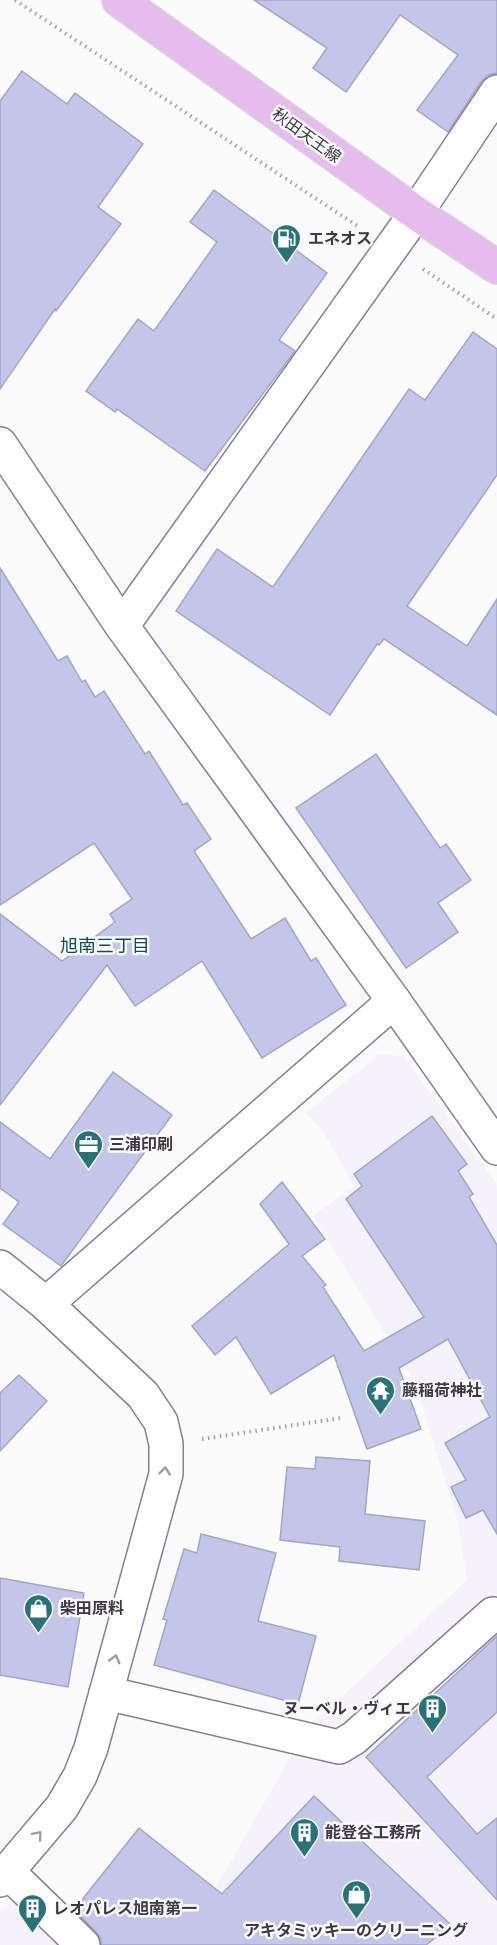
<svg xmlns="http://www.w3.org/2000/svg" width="497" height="1945" viewBox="0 0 497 1945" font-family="Arial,'Noto Sans JP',sans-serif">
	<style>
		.built { fill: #f5f2fa }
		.building { fill: #c4c6e9; stroke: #a3a5c7; stroke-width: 1.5 }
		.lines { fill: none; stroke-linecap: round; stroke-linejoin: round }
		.minor-casing { stroke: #887c9b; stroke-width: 36 }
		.major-casing { stroke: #d8d7da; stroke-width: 36 }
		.path { stroke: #a3a0a7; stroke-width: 4; stroke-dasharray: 1.5 4.5; stroke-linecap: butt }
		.minor { stroke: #fff; stroke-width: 33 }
		.major { stroke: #e6bbee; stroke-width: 33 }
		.oneway { stroke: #9e9ca2 }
		.labels { text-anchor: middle; stroke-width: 5; stroke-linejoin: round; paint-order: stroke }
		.street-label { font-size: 16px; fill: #3e3846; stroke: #fbfbfb }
		.poi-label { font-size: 16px; font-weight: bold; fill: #3e3846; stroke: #fbfbfb; text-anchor: start }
		.neighbourhood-label { font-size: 18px; fill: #0f4d52; stroke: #fbfbfb }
	</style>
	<rect width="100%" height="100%" fill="#fbfbfb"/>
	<g class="built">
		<polygon points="379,1055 404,1056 497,1185 497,1945 165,1945 221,1879 305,1731 467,1580 458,1523 415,1382 313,1216 354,1186 323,1131 306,1113"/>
		<polygon points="29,1880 103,1945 0,1945 0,1913"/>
	</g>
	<g class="building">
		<polygon points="254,0 497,0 497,73 488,75 481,82 448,132 417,110 458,55 400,15 346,92 313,68 327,48"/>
		<polygon points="22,71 67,104 75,93 143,144 98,207 121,224 56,311 55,309 0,389 0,101"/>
		<polygon points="214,190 327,273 279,340 295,351 205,471 117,409 115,412 86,391 138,319 154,331 217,242 190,222"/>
		<polygon points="473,332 497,349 497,475 407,606 467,646 497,599 497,715 384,639 379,645 377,644 330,715 176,611 217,549 273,587 409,389 425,400"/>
		<polygon points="0,568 58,661 67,656 82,682 85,680 95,697 104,691 145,754 149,751 183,805 187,803 211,839 194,851 251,939 285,918 311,961 316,958 346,1005 262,1058 202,961 135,1006 107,965 0,1105 0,914 62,961 115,922 110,914 132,899 94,843 0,905"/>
		<polygon points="376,754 440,848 446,844 471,880 438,903 458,932 406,968 296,808"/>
		<polygon points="113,1072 172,1115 61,1266 3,1224 19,1202 0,1188 0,1122 50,1159"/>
		<polygon points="432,1116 467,1164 458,1171 473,1194 469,1197 497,1245 497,1534 483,1510 466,1518 451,1487 466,1480 445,1443 490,1417 448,1339 399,1368 421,1429 367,1449 334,1355 271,1394 236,1337 215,1355 192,1326 289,1244 260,1204 282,1182 325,1239 302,1256 326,1285 323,1287 364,1351 424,1317 346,1199 362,1186 354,1174"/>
		<polygon points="19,1375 47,1401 0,1451 0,1393"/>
		<polygon points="316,1457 370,1461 365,1514 425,1521 419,1570 339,1561 340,1547 280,1540 287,1467 315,1469"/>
		<polygon points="201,1534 276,1553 258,1621 316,1636 298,1704 154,1665 167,1620 163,1619 184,1549 197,1553"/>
		<polygon points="0,1578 84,1593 68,1687 0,1675"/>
		<polygon points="497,1636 497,1712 427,1777 477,1834 497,1818 497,1900 366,1757"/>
		<polygon points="314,1796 451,1925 426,1945 101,1945 101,1939 96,1932 74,1910 139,1828 222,1894"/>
	</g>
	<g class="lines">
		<defs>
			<g id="minor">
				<polyline points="0,444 122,626 394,1001 497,1148"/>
				<polyline points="122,626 416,213 497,92"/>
				<polyline points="0,1267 46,1304 143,1395 161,1422 166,1444 166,1474 91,1748 80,1776 62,1807 0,1880"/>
				<polyline points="46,1304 394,1001"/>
				<polyline points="106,1693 339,1747 354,1738 493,1614"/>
				<polyline points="7,1871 83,1945"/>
			</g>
			<polyline id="major" points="119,0 416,213 497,267"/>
		</defs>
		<use href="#minor" class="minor-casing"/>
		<use href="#major" class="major-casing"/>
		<g class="path">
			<polyline points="15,0 359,227"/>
			<polyline points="423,269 497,319"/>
			<polyline points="202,1439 341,1418"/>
		</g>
		<use href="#minor" class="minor"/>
		<use href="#major" class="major"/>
	</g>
	<defs><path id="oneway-chevron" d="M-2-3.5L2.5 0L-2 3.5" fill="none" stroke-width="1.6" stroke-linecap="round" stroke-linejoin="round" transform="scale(1.5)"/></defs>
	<g class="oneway">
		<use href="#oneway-chevron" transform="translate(165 1471) rotate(-84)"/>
		<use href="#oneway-chevron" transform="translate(115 1659) rotate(-75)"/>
		<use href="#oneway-chevron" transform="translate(38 1835) rotate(-50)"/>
	</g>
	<defs>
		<symbol id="fuel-pin" viewBox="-11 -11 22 30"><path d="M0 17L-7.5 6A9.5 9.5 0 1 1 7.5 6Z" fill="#287279" stroke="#fbfbfb"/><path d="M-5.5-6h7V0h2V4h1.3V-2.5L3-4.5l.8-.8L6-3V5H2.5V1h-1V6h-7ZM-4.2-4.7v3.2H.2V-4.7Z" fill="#fff"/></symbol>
		<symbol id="office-pin" viewBox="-11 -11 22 30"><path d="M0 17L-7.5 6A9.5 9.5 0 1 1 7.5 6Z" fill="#287279" stroke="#fbfbfb"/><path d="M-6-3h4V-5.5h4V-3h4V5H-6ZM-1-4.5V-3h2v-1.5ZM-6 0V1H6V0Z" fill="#fff"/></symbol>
		<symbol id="temple-pin" viewBox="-11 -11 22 30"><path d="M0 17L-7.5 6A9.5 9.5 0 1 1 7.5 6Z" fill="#287279" stroke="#fbfbfb"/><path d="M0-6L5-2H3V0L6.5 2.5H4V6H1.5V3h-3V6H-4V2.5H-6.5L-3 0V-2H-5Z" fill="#fff"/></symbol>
		<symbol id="shop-pin" viewBox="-11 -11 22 30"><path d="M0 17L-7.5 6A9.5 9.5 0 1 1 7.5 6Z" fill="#287279" stroke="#fbfbfb"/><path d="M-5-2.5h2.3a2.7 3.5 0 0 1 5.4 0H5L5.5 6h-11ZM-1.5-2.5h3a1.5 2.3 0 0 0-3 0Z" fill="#fff"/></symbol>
		<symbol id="building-pin" viewBox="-11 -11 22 30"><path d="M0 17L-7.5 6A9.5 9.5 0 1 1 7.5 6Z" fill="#287279" stroke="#fbfbfb"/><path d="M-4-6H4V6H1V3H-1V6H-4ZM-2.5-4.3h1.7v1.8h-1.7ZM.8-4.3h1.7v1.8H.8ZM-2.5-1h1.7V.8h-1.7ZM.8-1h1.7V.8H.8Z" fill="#fff"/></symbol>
	</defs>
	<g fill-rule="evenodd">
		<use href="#fuel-pin" x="270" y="222" width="33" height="45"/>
		<use href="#office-pin" x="72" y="1128" width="33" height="45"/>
		<use href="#temple-pin" x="364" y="1374" width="33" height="45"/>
		<use href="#shop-pin" x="22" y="1592" width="33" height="45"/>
		<use href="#building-pin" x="416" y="1692" width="33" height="45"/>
		<use href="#building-pin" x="288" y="1816" width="33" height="45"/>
		<use href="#shop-pin" x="340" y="1878" width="33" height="45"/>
		<use href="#building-pin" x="16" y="1892" width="33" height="45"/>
	</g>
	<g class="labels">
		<g class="street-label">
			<text transform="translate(307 135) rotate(36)" y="6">秋田天王線</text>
		</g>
		<g class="poi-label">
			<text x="308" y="244">エネオス</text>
			<text x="109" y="1150">三浦印刷</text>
			<text x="402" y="1396">藤稲荷神社</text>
			<text x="60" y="1614">柴田原料</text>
			<text x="411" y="1714" text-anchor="end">ヌーベル・ヴィエ</text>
			<text x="325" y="1838">能登谷工務所</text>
			<text x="53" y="1914">レオパレス旭南第一</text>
			<text x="356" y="1936" text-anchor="middle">アキタミッキーのクリーニング</text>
		</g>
		<g class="neighbourhood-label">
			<text x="105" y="952">旭南三丁目</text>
		</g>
	</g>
</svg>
